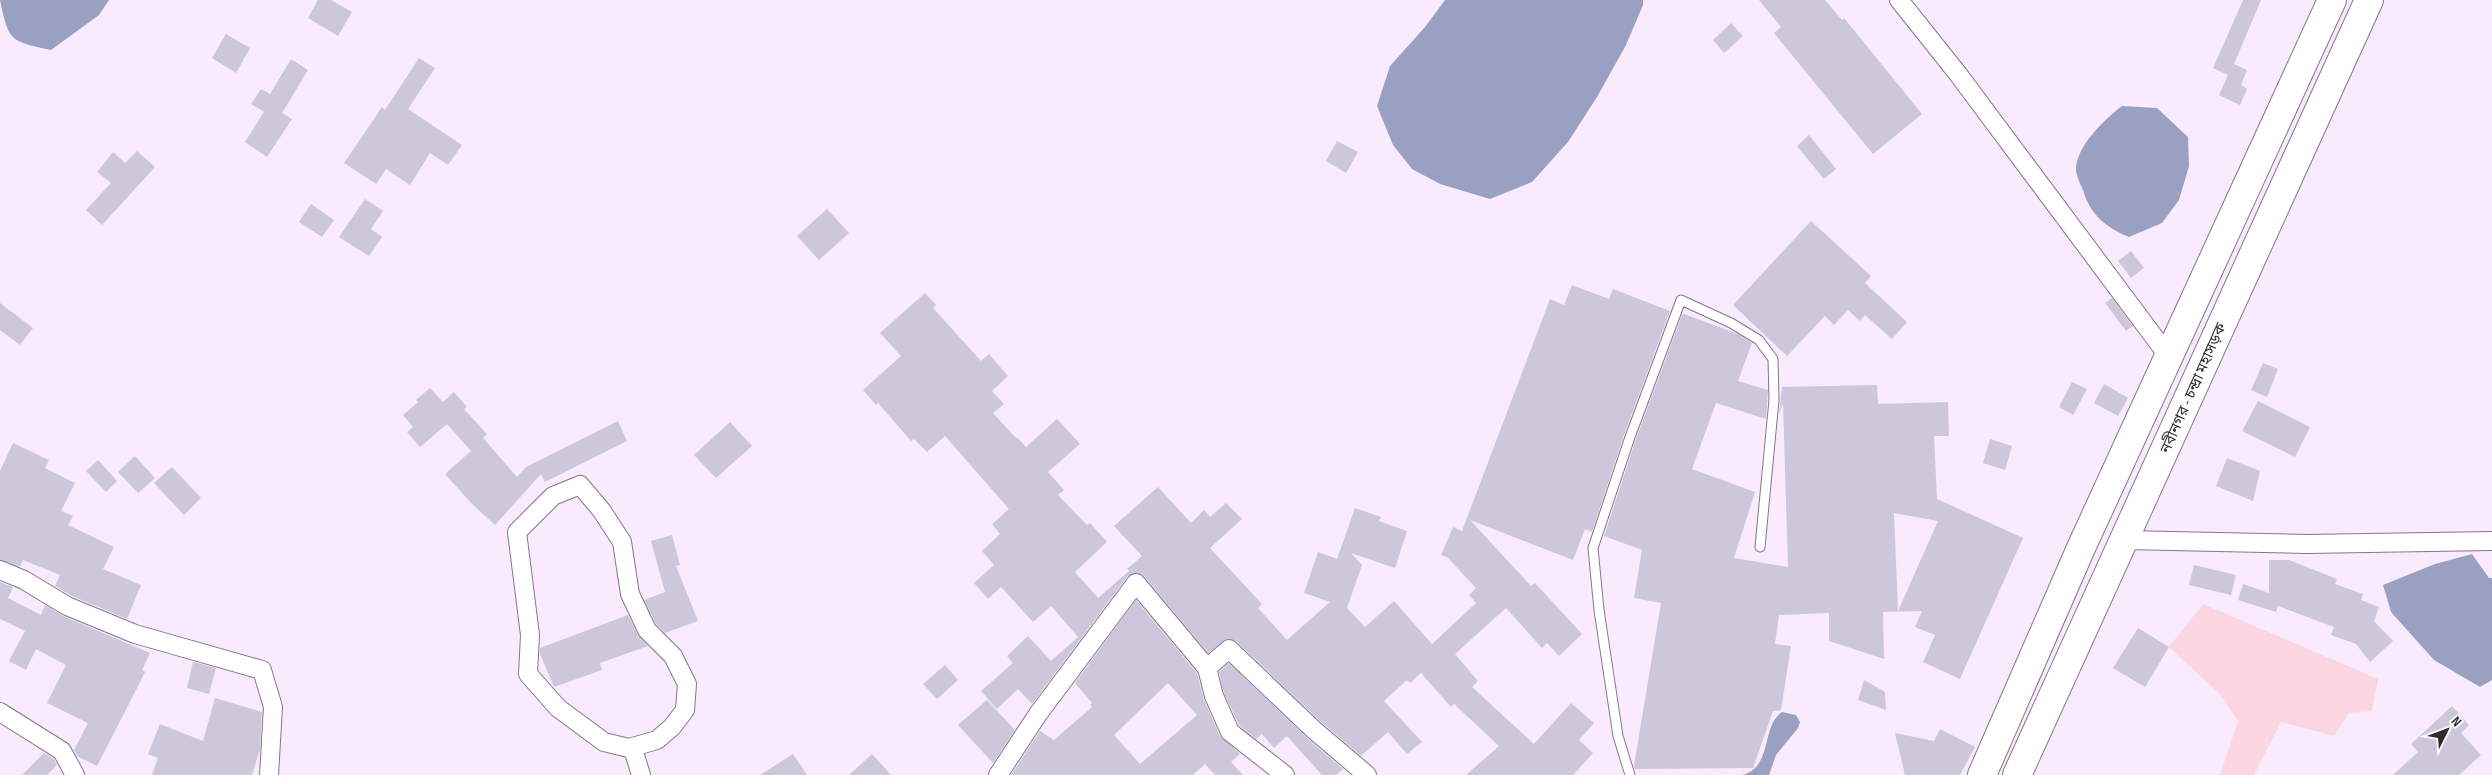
<svg xmlns="http://www.w3.org/2000/svg" width="2492" height="775" viewBox="0 0 2492 775" font-family="'Sofia Sans Condensed','Noto Sans Bengali',sans-serif">
	<style>
		.green { fill: #fbd6e0 }
		.water { fill: #9aa0c2 }
		.building { fill: #ccc7db; fill-rule: evenodd }
		.lines { fill: none; stroke-linecap: round; stroke-linejoin: round }
		.lane-casing { stroke: #837787; stroke-width: 11 }
		.street-casing { stroke: #837787; stroke-width: 20 }
		.highway-casing { stroke: #837787; stroke-width: 30 }
		.lane { stroke: #fff; stroke-width: 9 }
		.street { stroke: #fff; stroke-width: 18 }
		.highway { stroke: #fff; stroke-width: 28 }
		.labels { text-anchor: middle; stroke-width: 4; stroke-linejoin: round; paint-order: stroke }
		.street-label { font-size: 15px; fill: #2f2930; stroke: #fefefe }
	</style>
	<rect width="100%" height="100%" fill="#f9ebfd"/>
	<polygon class="green" points="2203,604 2378,679 2372,711 2349,713 2334,736 2281,722 2254,775 2220,775 2238,721 2220,694 2169,647"/>
	<g class="water">
		<path d="M0 0H109L99 15 51 50C10 41 9 42 0 0Z"/>
		<polygon points="1445,0 1643,0 1643,5 1626,45 1597,97 1568,142 1532,182 1490,199 1440,184 1412,169 1393,145 1377,106 1390,66 1425,27"/>
		<path d="M2122 106 2157 108 2188 137 2189 166 2179 200 2162 223 2129 237C2107 228 2091 215 2084 193 2082 187 2077 178 2076 171 2075 147 2105 119 2122 106Z"/>
		<polygon points="2472,554 2489,578 2492,578 2492,680 2480,687 2434,660 2391,612 2383,585 2435,564"/>
		<path d="M1782 712 1796 715 1800 722 1798 728 1776 755 1769 775H1742C1773 768 1761 725 1782 712Z"/>
	</g>
	<g class="building">
		<polygon points="318,0 331,0 352,12 338,36 308,18"/>
		<polygon points="1759,0 1825,0 1842,20 1844,18 1922,114 1873,154 1774,33 1781,27"/>
		<polygon points="2243,0 2261,0 2234,64 2247,70 2241,85 2247,89 2240,105 2219,95 2228,75 2213,68"/>
		<polygon points="1731,23 1743,36 1724,53 1713,40"/>
		<polygon points="226,34 250,48 236,73 212,58"/>
		<polygon points="419,58 435,68 408,109 462,145 448,165 430,153 410,185 386,169 376,184 344,163 382,107 385,110"/>
		<polygon points="291,59 308,70 282,113 292,119 267,157 245,142 264,112 251,104 261,89 270,94"/>
		<polygon points="1809,135 1836,169 1824,179 1797,146"/>
		<polygon points="1337,141 1358,152 1346,173 1326,161"/>
		<polygon points="137,151 155,167 102,225 86,210 111,183 97,172 113,152 125,163"/>
		<polygon points="365,199 383,211 371,229 382,237 369,256 339,237"/>
		<polygon points="311,204 334,220 322,237 299,222"/>
		<polygon points="827,209 849,233 819,260 797,236"/>
		<polygon points="1811,221 1871,276 1865,283 1907,322 1892,339 1865,315 1860,321 1848,310 1834,325 1825,316 1787,356 1733,305"/>
		<polygon points="2131,251 2144,268 2131,278 2118,261"/>
		<polygon points="1572,285 1609,299 1613,289 1670,311 1624,435 1592,532 1585,529 1573,560 1470,520 1531,586 1535,583 1582,634 1559,656 1547,643 1542,648 1506,608 1455,654 1478,681 1472,687 1534,744 1571,703 1594,723 1579,740 1593,753 1573,775 1466,775 1499,746 1454,704 1451,707 1421,673 1410,683 1407,680 1384,701 1422,742 1407,754 1388,732 1361,756 1321,722 1236,641 1226,639 1208,653 1144,576 1138,573 1127,577 1032,704 1018,689 997,709 981,691 1013,663 1007,656 1028,636 1051,661 1078,637 1051,606 1033,622 1001,587 988,599 974,583 994,565 982,551 1000,534 992,524 1009,509 945,436 927,452 914,439 911,441 878,403 876,405 863,390 901,356 880,333 925,293 936,305 933,308 981,361 989,354 1008,376 992,391 1004,404 993,413 1016,438 1017,437 1026,447 1057,419 1080,444 1048,472 1064,490 1058,495 1087,525 1090,523 1107,542 1075,572 1098,598 1129,571 1127,569 1142,556 1114,526 1158,487 1191,523 1204,510 1210,517 1226,503 1242,519 1210,548 1262,604 1258,608 1287,640 1330,602 1304,593 1318,552 1337,559 1355,508 1381,517 1379,521 1407,531 1395,568 1351,553 1362,565 1347,608 1365,627 1394,601 1432,644 1476,603 1469,595 1476,588 1447,557 1441,555 1453,527 1462,531 1550,299 1564,305"/>
		<polygon points="2112,298 2133,326 2126,331 2105,303"/>
		<polygon points="0,303 33,328 20,345 0,330"/>
		<path d="M1684 314 1738 334 1752 343 1738 381 1768 390 1766 419 1716 403 1692 469 1755 492 1734 558 1788 567 1783 403 1779 415 1782 387 1877 385 1878 404 1948 402 1949 436H1934L1937 499 2023 538 1960 679 1923 662 1935 635 1915 627 1922 611 1883 612 1884 659 1829 641V613L1779 615 1775 644 1791 646 1781 710 1773 711 1753 768 1635 769 1634 766 1661 603 1634 598 1642 550 1604 536 1636 439 1682 315ZM1894 513 1938 521 1898 611Z"/>
		<polygon points="2263,363 2278,369 2267,397 2251,390"/>
		<polygon points="2072,382 2087,389 2073,415 2059,407"/>
		<polygon points="2104,384 2128,398 2118,416 2094,403"/>
		<polygon points="430,388 443,402 454,392 467,407 464,409 487,434 483,438 517,477 526,467 618,421 627,441 545,482 541,474 495,525 472,504 445,474 471,451 447,424 420,447 407,432 413,427 403,415 418,402 416,400"/>
		<polygon points="2258,401 2310,427 2295,457 2242,431"/>
		<polygon points="730,422 752,446 716,478 694,455"/>
		<polygon points="1990,439 2012,446 2005,470 1983,463"/>
		<polygon points="13,443 49,460 45,468 75,483 61,511 73,516 68,525 114,547 103,569 141,585 127,619 72,596 55,586 60,575 23,560 20,567 0,560 0,471"/>
		<polygon points="135,456 155,478 138,493 118,472"/>
		<polygon points="2227,458 2260,471 2253,501 2216,486"/>
		<polygon points="98,460 117,481 106,492 86,471"/>
		<polygon points="172,467 201,498 184,515 154,483"/>
		<polygon points="672,535 680,565 676,566 698,621 665,633 656,624 644,600 665,592 651,541"/>
		<polygon points="2269,560 2289,560 2337,579 2335,584 2363,594 2361,600 2379,607 2374,621 2393,641 2370,662 2356,644 2331,635 2334,627 2278,606 2276,612 2238,600 2243,584 2269,593"/>
		<polygon points="2194,565 2236,575 2231,595 2189,585"/>
		<polygon points="0,582 13,587 8,598 41,615 45,605 63,616 150,653 142,670 145,672 134,694 97,766 77,756 74,750 88,723 47,703 66,665 36,649 26,670 9,661 25,631 0,619"/>
		<path d="M1136 600 1197 673 1204 700 1220 736 1240 754 1231 762 1243 775H1215L1205 764 1193 775H1011L1040 731 1054 740 1092 707 1090 705 1092 703 1075 683ZM1168 683 1197 715 1140 764 1114 735Z"/>
		<polygon points="628,615 638,635 648,646 600,663 602,670 554,687 540,654 540,648"/>
		<polygon points="2138,628 2169,647 2145,687 2113,668"/>
		<polygon points="193,662 216,668 209,694 187,688"/>
		<polygon points="1229,663 1307,738 1343,769 1336,775 1322,775 1287,736 1274,748 1262,734 1256,739 1239,725 1224,693 1219,672"/>
		<polygon points="945,665 958,680 937,699 923,684"/>
		<polygon points="1864,680 1885,692 1886,710 1858,700"/>
		<polygon points="215,698 262,712 260,749 252,775 152,775 158,758 148,754 160,724 203,741"/>
		<polygon points="987,700 1015,730 993,763 958,725"/>
		<polygon points="2452,706 2469,725 2461,733 2481,755 2459,775 2393,775 2418,752 2411,744"/>
		<polygon points="1940,729 1975,747 1960,775 1905,775 1895,733 1934,741"/>
		<polygon points="44,753 54,759 57,765 47,775 22,775"/>
		<polygon points="793,754 807,775 760,775"/>
		<polygon points="872,754 891,775 849,775"/>
	</g>
	<g class="lines">
		<defs>
			<polyline id="lane" points="1630,775 1618,736 1599,610 1593,548 1630,437 1681,300 1731,323 1759,340 1773,359 1774,400 1760,547"/>
			<g id="street">
				<polyline points="1899,0 1958,74 2169,357"/>
				<polyline points="2124,540 2306,544 2492,541"/>
				<polyline points="0,570 24,580 67,606 135,634 262,670 273,707 269,775"/>
				<polyline points="1207,668 1214,696 1230,732 1285,775"/>
				<polyline points="0,712 62,751 75,775"/>
				<polyline points="629,748 657,740 672,727 685,710 687,684 673,656 647,630 630,594 622,542 602,511 580,485 553,496 517,532 530,635 528,674 558,708 604,742 633,749 641,775"/>
				<polyline points="998,775 1038,714 1136,583 1207,668 1229,649 1314,730 1367,775"/>
			</g>
			<g id="highway">
				<polyline points="1982,775 2081,548 2332,0"/>
				<polyline points="2017,775 2369,0"/>
			</g>
		</defs>
		<use href="#lane" class="lane-casing"/>
		<use href="#street" class="street-casing"/>
		<use href="#highway" class="highway-casing"/>
		<use href="#lane" class="lane"/>
		<use href="#street" class="street"/>
		<use href="#highway" class="highway"/>
	</g>
	<g class="labels">
		<g class="street-label">
			<text transform="translate(2193 388) rotate(-66)" y="5">নবীনগর - চন্দ্রা মহাসড়ক</text>
		</g>
	</g>
	<g transform="translate(2447 730) rotate(48)" stroke="#fefefe" stroke-width="4" paint-order="stroke">
	<path d="M0-4L9 19L0 12L-9 19Z" fill="#2f2930"/>
	<text y="-8" font-size="14" font-weight="bold" text-anchor="middle" fill="#2f2930">N</text>
	</g>
</svg>
